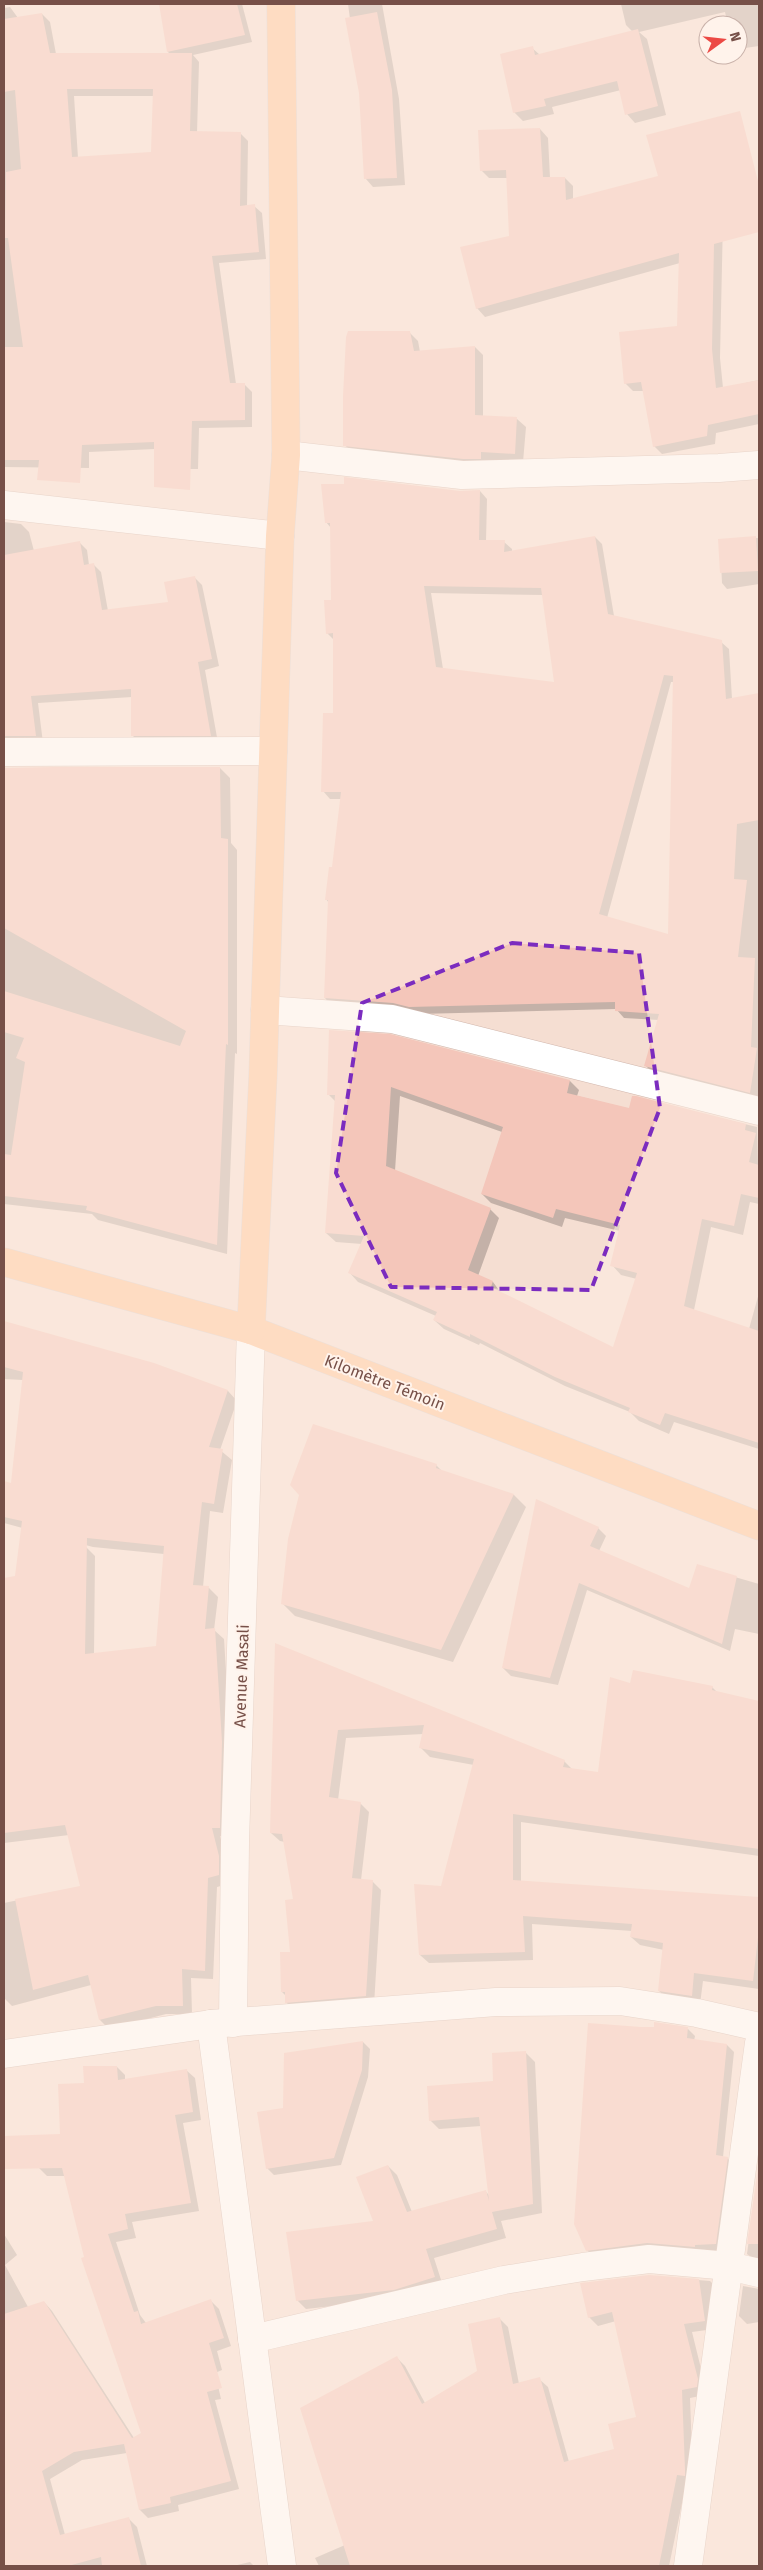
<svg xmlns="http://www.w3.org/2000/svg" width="763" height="2570" viewBox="0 0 763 2570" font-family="'Fira Sans',sans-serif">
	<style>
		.residential { fill: #f5ded2; fill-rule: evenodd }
		.shadow { fill: #0003; fill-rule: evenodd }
		.building { fill: #f4c6ba; fill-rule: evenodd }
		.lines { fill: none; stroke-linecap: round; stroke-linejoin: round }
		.minor-casing { stroke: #d1b6ac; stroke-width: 29 }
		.major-casing { stroke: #d9cecc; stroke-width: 29 }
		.minor { stroke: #fff; stroke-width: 28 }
		.major { stroke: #fec59a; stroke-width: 28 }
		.marked { fill: none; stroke: #7b2cbf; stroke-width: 4; stroke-dasharray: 10 6; stroke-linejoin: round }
		.labels { text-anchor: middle; stroke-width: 4; stroke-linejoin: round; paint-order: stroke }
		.street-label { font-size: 16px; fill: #775048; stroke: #fff3eb }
	</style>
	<rect width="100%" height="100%" fill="#fdeee4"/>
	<path class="residential" d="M4 4H759V2566H4ZM708 25H738V55H708Z"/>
	<g class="shadow">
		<path d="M160 4H242L252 42 193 55 199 62 197 133H240L248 141 247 206H254L262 213 266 259 219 263 236 384H244L252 392V427L199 428 198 469H163L155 449 89 452V468L4 467V8L10 7 18 18 42 14 50 22 56 54H170L168 52ZM74 96H154L153 153 78 158Z"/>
		<polygon points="348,4 382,4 399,99 405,185 373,187 366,179 360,93"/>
		<polygon points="621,4 759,4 759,46 738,49 738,25 728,25 725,12 639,32 647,39 666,115 635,123 627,114 621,90 552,107 554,114 523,121 514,112 532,48 540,55 633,32 626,25"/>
		<polygon points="725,126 720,358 723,388 759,380 759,424 716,433 715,444 662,454 654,446 644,391 633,391 625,383 678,327 680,263 485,317 477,308 510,237 508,178 489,178 481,170 540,129 548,138 550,178 565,178 573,186 573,200 659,177"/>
		<polygon points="759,184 759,237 748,187"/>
		<polygon points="409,332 418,341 420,352 475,347 483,355 483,417 517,419 526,427 523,462 490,460 490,467 353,454 345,445"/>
		<path d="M480 491 487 499 486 541 504 542 512 549V552L595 537 602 544 614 616 721 642 729 649 732 699 759 695V1100L653 1073 646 1066 659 1020 624 1018 616 1009 418 1014 332 1006 325 998 329 903 326 899 333 869 341 799H330L323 791 335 714V641L327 633 332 601 331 528 326 522 460 492ZM431 593 543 595 556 683 443 669ZM671 682H674L669 936 607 918Z"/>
		<polygon points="4,522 21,524 29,532 34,551 79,542 87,550 89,565 94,565 101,572 108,611 169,603 194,577 202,585 219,666 205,670 218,743 140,743 132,735 132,697 38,703 43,743 4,746"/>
		<polygon points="759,538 759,584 727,589 722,583 720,540"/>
		<polygon points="220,768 230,778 231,843 237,850 237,1054 235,1053 227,1254 98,1220 92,1214 4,1204 4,769"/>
		<path d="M330 1032 570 1081 579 1090 577 1096 630 1109 633 1097 757 1127 759 1204 750 1202 743 1235 711 1227 694 1310 749 1329 759 1293V1449L674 1422 669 1434 639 1421 630 1412 565 1386 480 1343 479 1345 444 1329 434 1320 436 1316 358 1282 349 1272 362 1244 336 1242 326 1233 336 1102 329 1095ZM400 1096 502 1132 482 1194 491 1203 562 1227 565 1218 620 1231 612 1265 621 1275 637 1279 614 1349 501 1293 493 1282 478 1276 499 1218 490 1209 395 1171Z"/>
		<polygon points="4,1322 154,1364 228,1391 237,1401 220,1450 232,1460 223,1513 210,1511 203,1587 209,1588 218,1597 214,1630 224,1639 231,1752 229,1837 220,1836 228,1866 228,1884 217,1887 213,1979 191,1978 192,2014 166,2014 109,2029 100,2020 91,1985 12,2006 4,1998 4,1903 82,1887 69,1835 4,1843 4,1579 17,1577 86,1547 95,1556 94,1654 158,1647 164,1554 93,1547 4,1523 4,1482 12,1484 23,1380 4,1379"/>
		<polygon points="436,1465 443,1472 514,1495 526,1507 453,1662 295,1616 283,1604"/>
		<polygon points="598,1528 606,1536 599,1551 690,1590 697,1566 759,1584 759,1634 735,1629 730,1651 587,1590 558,1685 511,1676 503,1668"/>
		<polygon points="276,1645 564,1761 573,1770 600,1774 631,1685 712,1687 718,1693 759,1703 759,1856 521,1822 521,1882 759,1898 759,1989 703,1981 700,2004 668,1999 659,1991 664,1950 640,1945 631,1937 632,1931 532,1924 533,1960 429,1963 420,1955 442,1888 474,1765 430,1757 421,1748 423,1734 346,1738 338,1800 360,1803 369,1812 361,1880 372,1881 381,1890 374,2005 295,2011 286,2002 286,1996 282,1992 291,1953 294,1900 285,1842 280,1841 271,1833"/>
		<polygon points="655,2028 688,2029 695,2036 694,2041 727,2045 734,2052 723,2157 727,2158 734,2165 722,2255 594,2257 587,2250"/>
		<polygon points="363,2042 370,2049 368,2077 341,2165 274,2175 267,2168 284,2109 285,2054"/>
		<polygon points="526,2053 535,2062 542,2213 501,2221 506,2238 434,2258 443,2286 403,2298 306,2309 297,2300 374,2222 388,2166 397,2175 412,2212 486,2192 490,2196 481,2126 439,2129 430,2120 494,2083"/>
		<polygon points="117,2067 125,2075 125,2080 186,2070 195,2078 201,2120 183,2123 199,2211 132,2222 136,2238 116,2242 140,2315 146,2323 211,2301 219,2309 231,2346 217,2351 222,2370 215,2373 221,2399 215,2400 239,2489 178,2505 179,2511 148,2518 140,2510 127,2453 82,2460 50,2479 65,2535 129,2519 137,2527 147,2566 4,2566 4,2234 17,2255 5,2265 28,2307 44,2302 52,2311 134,2438 143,2434 85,2258 65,2176 47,2176 39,2168 62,2136 85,2085"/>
		<polygon points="759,2167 759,2263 747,2254"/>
		<polygon points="649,2276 710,2281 719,2290 714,2329 692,2332 706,2389 705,2395 690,2398 693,2479 686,2484 669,2566 319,2566 315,2558 345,2545 397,2358 405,2366 425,2403 479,2372 499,2318 508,2327 519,2384 539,2379 548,2387 569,2462 616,2450 638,2418 616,2321 598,2326 589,2317"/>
		<polygon points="743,2286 759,2289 759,2322 747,2324 739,2316"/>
		<polygon points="250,2562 254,2566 233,2566"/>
	</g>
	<g class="building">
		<polygon points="159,4 237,4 245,35 167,52"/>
		<polygon points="377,12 392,90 397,178 364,179 359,93 345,18"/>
		<path d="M42 13 50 53H192L190 131 241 132 240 206 255 204 259 252 212 256 230 383H245V420L192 421 190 490 154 487V442L82 445 80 483 37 480 39 460H4V347H23L8 238H5L6 172 21 169 15 90 4 92V19ZM67 89H153L151 152 72 157Z"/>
		<polygon points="638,29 658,106 625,115 617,81 544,99 546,106 513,113 500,54 533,46 535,55"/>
		<polygon points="740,111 759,185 759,232 714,244 712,349 716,388 759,380 759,414 708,425 707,436 653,447 641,382 624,384 619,332 677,326 679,253 476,309 460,247 509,236 506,170 480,171 478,130 540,128 543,177 565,177 566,200 658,176 646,135"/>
		<polygon points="348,331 410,331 414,351 475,346 475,415 517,417 515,454 481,452 481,459 463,459 343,446 343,396 346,337"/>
		<path d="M344 477 460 491 480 490 479 540H505L504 552 595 536 608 614 722 640 726 699 759 693V820L737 824 734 879 747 880 738 957 755 958 751 1047 757 1048 750 1093 644 1066 659 1014 615 1011V1002L409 1007 393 1003 324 998 328 900H325L329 867H332L341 792H321L323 713H333V633L326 634 324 600H331L330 523H325L321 484H344ZM424 586 541 588 554 682 436 667ZM664 675 673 676 668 934 599 914Z"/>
		<polygon points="756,536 758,571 720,573 718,539"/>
		<polygon points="80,541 84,565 94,563 102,610 168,602 164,582 195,576 212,659 198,662 211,736 131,736 131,689 31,696 36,736 4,736 4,555"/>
		<polygon points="54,767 220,767 221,838 228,839 228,1045 226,1044 217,1245 86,1210 87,1206 4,1196 4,1154 11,1155 25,1062 16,1058 24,1038 4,1032 4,991 180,1046 186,1031 4,928 4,768"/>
		<path d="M329 1030 390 1034 570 1080 567 1093 629 1108 632 1096H636L746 1124 745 1130 756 1133 749 1162 759 1165V1198L741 1194 734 1226 702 1219 684 1306 759 1331V1443L665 1413 660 1425 628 1412 630 1408 555 1377 470 1334V1337L433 1320 437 1312 348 1273 364 1236 325 1233 335 1095H327ZM391 1087 503 1127 481 1194 553 1218 556 1209 620 1225 610 1266 637 1273 613 1347 491 1287 493 1281 468 1270 491 1208 386 1166Z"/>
		<path d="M4 1321 154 1363 228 1390 209 1447 223 1449 214 1504 202 1502 193 1585 209 1586 205 1629 215 1628 222 1742 220 1828H212L219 1856V1875L208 1878 205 1971 182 1969 183 2006H156L99 2020 88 1975 33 1990 15 1899 80 1886 65 1825 4 1833V1578L15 1576 22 1521 4 1517V1481L11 1483 23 1372 4 1367ZM87 1538 164 1546 156 1646 85 1654Z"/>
		<polygon points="313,1424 437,1464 436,1468 514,1494 441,1650 281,1604 288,1539 299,1495 290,1485"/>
		<polygon points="536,1499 599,1527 590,1546 689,1588 697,1564 737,1576 722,1644 579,1583 550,1678 502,1668"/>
		<polygon points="275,1643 565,1760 563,1767 598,1772 610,1677 630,1683 633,1670 713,1686 712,1690 759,1701 759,1849 513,1814 513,1880 759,1897 759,1929 753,1981 694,1973 692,1996 658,1991 663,1943 630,1937 632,1924 523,1916 525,1952 419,1955 414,1884 441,1886 474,1759 419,1748 424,1725 338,1730 329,1797 361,1802 352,1878 373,1880 366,1996 285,2003 285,1992 281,1992 280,1952 290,1952 285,1900 293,1899 282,1834 270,1833"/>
		<polygon points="654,2022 688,2027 687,2038 727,2044 716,2155 728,2157 716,2244 695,2245 695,2247 647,2243 586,2251 574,2224 588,2023 641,2027 654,2027"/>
		<polygon points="363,2041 362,2070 334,2158 266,2169 257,2112 283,2108 284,2053"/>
		<polygon points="526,2051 533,2204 492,2212 497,2229 426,2249 435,2277 394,2290 296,2301 286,2232 373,2221 356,2177 388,2165 407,2212 486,2190 489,2201 479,2117 429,2121 427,2086 493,2081 492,2053"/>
		<polygon points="83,2066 117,2066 118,2080 187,2069 193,2112 175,2115 191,2203 125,2214 128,2229 108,2234 134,2312 138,2311 141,2324 211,2299 224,2338 209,2343 222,2388 207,2392 231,2481 170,2497 171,2503 139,2510 124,2444 74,2452 42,2471 60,2535 129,2517 141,2566 102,2566 101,2557 68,2566 4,2566 4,2314 44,2301 132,2438 141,2433 81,2258 84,2257 62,2168 4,2169 4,2136 60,2134 58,2084 84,2083"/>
		<polygon points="759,2162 759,2244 747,2244"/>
		<polygon points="649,2275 699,2279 705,2321 684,2324 698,2379 697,2387 682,2390 685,2470 685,2476 677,2475 659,2566 350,2566 300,2408 397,2356 422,2404 477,2371 468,2324 500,2317 513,2384 540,2377 564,2462 614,2449 608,2424 636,2417 612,2312 588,2318 580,2283"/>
	</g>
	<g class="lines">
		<defs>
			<g id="minor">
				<polyline points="286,455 462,475 719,468 759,465"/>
				<polyline points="4,505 280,536"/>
				<polyline points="4,752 273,751"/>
				<polyline points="265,1010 392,1019 759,1111"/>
				<polyline points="233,2023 235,1842 251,1330"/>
				<polyline points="211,2024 282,2566"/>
				<polyline points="4,2054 211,2024 496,2002 620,2001 697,2013 759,2027"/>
				<polyline points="252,2339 504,2280 583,2267 649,2259 729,2266 759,2273"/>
				<polyline points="688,2566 759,2043"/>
			</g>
			<g id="major">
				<polyline points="4,1262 251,1330 759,1526"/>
				<polyline points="251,1330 263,1075 280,536 286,455 281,4"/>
			</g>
		</defs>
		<use href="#minor" class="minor-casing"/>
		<use href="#major" class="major-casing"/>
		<use href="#minor" class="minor"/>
		<use href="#major" class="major"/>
	</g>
	<path d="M0 0H763V2570H0ZM512 943 639 953 660 1108 591 1290 391 1287 336 1173 362 1003Z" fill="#fdeee4" fill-opacity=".55" fill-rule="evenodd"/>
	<path class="marked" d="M512 943 639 953 660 1108 591 1290 391 1287 336 1173 362 1003Z"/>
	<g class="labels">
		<g class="street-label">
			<text transform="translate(385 1382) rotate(21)" y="6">Kilomètre Témoin</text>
			<text transform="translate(241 1676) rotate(-88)" y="6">Avenue Masali</text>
		</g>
	</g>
	<rect width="763" height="2570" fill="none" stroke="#775048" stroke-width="10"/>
	<g transform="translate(723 40) rotate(75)"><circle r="24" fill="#fff3eb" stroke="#c9b2aa"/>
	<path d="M0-4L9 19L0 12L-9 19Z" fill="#ec4944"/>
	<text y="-8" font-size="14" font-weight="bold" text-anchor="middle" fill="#775048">N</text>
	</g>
</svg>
